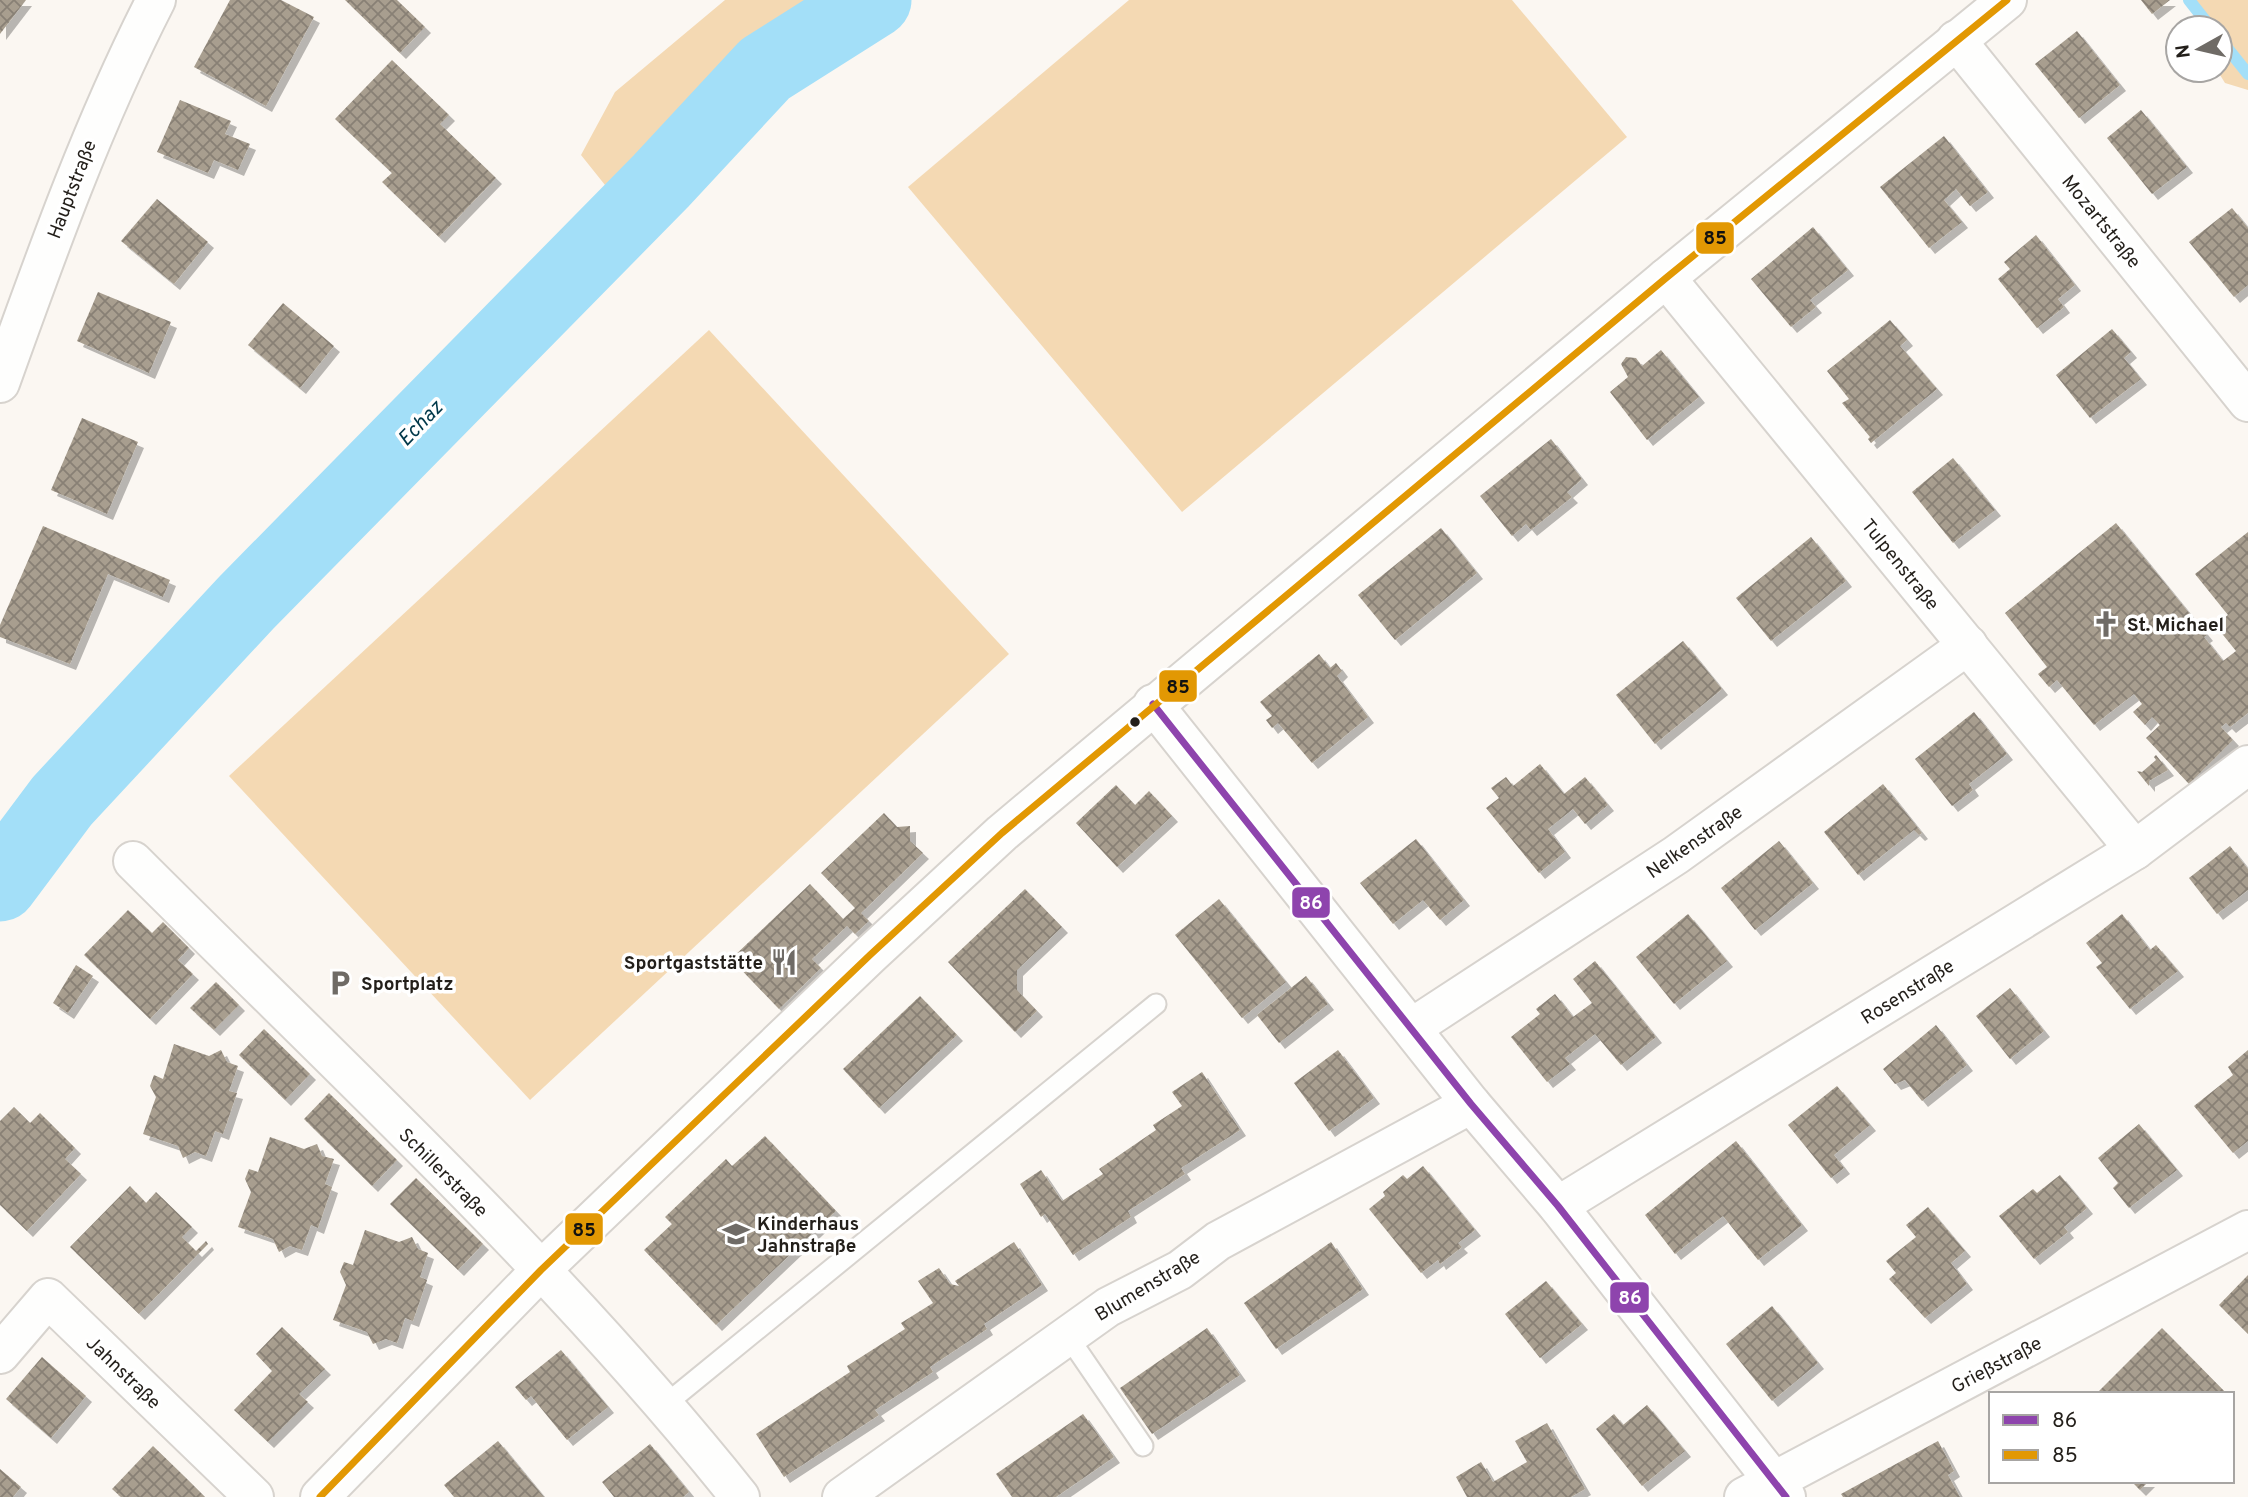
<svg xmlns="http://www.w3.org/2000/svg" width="2248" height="1497" viewBox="0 0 2248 1497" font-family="Overpass,sans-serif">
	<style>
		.grass { fill: #f4d9b3 }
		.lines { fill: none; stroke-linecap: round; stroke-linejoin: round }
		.stream { stroke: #a3dff8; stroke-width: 12 }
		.river { stroke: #a3dff8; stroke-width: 75 }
		.building { fill: url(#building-cross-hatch); filter: url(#shadow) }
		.lane-casing { stroke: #d7d3ce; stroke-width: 23 }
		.street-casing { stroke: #d7d3ce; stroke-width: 42 }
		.secondary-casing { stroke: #d7d3ce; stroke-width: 42 }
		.lane { stroke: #fefefd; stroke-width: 19 }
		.street { stroke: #fefefd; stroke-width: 38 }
		.secondary { stroke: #fefefd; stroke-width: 38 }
		.bus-1-casing { stroke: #fff; stroke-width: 12 }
		.bus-2-casing { stroke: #fff; stroke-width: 12 }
		.bus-1 { stroke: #8e44ad; stroke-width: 7 }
		.bus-2 { stroke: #e29803; stroke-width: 7 }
		.bus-dot { fill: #231f1a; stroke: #fff; stroke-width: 2.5 }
		.labels { text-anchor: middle; stroke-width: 7; stroke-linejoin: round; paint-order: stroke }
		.street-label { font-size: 19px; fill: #231f1a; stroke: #fff }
		.poi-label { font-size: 19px; font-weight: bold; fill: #231f1a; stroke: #fff; text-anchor: start }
		.water-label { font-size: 21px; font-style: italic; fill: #00384a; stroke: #fff }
		.line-badge { stroke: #fff; stroke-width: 2.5 }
		.badge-label { font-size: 19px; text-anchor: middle; font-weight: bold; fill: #fff }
		.pale-badge-label { font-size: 19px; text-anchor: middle; font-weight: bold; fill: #111 }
	</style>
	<defs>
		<pattern id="building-cross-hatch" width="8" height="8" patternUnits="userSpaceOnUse" patternTransform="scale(1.75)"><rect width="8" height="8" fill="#a89e8f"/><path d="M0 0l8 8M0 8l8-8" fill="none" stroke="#888074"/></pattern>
		<filter id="shadow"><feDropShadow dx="6" dy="6" stdDeviation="0" flood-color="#0004"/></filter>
	</defs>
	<rect width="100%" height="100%" fill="#fbf7f2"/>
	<g class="grass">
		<polygon points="725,0 874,0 765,69 631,211 609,190 581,155 615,92"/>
		<polygon points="1129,0 1512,0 1627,137 1182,512 908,187"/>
		<polygon points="2183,0 2248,0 2248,90 2225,83 2217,70 2220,70 2220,28 2204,28"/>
		<polygon points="709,330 1009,654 530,1100 229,776"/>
	</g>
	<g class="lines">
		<g class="stream">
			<polyline points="2189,0 2211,28"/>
			<polyline points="2220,39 2248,74"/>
		</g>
		<polyline class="river" points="0,884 62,801 246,603 661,181 765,69 874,0"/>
	</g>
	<g class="building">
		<polygon points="0,0 26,0 0,34"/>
		<polygon points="230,0 281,0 314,17 266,106 194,67"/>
		<polygon points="345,0 397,0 425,27 400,53"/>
		<polygon points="2141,0 2170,0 2152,14"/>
		<polygon points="2077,31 2120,85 2079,118 2035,64"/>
		<polygon points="392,60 449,115 440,124 496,178 439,237 382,182 392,173 335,119"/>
		<polygon points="180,100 231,121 225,134 250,144 238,170 214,160 208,173 157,152"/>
		<polygon points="2141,110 2187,167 2152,194 2107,138"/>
		<polygon points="1944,136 1988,192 1970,206 1956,189 1944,200 1962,222 1929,248 1880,187"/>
		<polygon points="157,199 208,242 174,284 121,241"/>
		<polygon points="2232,208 2248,228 2248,285 2234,297 2189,242"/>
		<polygon points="1813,227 1848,270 1810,300 1816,307 1791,327 1751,279"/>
		<polygon points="2036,235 2075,285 2058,299 2064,307 2037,328 1998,279 2010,269 2004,262"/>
		<polygon points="98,292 171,322 149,373 77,341"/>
		<polygon points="283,303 334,346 300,388 248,345"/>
		<polygon points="1890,320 1907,340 1900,346 1937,389 1871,443 1868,439 1870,437 1842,403 1849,399 1827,371"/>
		<polygon points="2112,329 2131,352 2124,358 2141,379 2090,418 2056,375"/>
		<polygon points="1661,350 1699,397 1647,440 1610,392 1628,377 1621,364 1626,357 1636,358 1642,366"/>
		<polygon points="82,418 138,442 107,514 51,490"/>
		<polygon points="1551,439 1582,479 1567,492 1572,497 1531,530 1526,524 1512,536 1480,496"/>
		<polygon points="1953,458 1995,510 1953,543 1912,492"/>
		<polygon points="2116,523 2207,635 2204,637 2223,661 2236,651 2215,625 2228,615 2195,574 2248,532 2248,713 2230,727 2226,723 2221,727 2233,740 2189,784 2146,738 2160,725 2152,717 2145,725 2133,712 2142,704 2134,694 2094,725 2057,680 2049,687 2038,674 2047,667 2005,613"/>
		<polygon points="43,526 170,580 163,597 108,574 70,664 0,637 0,625"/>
		<polygon points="1441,528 1477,573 1395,640 1358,595"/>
		<polygon points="1811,537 1846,581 1771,641 1736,598"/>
		<polygon points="1683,641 1722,689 1655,744 1616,695"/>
		<polygon points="1319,654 1330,668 1336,663 1342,671 1337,676 1368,717 1312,763 1278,723 1272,728 1266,720 1272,716 1260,702"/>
		<polygon points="1974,712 2007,754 1969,784 1973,790 1952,806 1915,759"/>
		<polygon points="2156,755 2168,770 2149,781 2149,786 2137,771 2142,772 2156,760 2154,757"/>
		<polygon points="1540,764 1564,794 1585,777 1608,805 1585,824 1573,809 1548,829 1565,852 1539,873 1486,808 1499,798 1491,788 1506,777 1513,786"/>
		<polygon points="1883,784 1922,833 1919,835 1914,830 1858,875 1824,832"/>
		<polygon points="1116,785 1135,805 1149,791 1172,816 1117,867 1076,823"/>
		<polygon points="884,813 897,827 910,826 910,841 923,853 861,913 869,921 855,934 847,926 812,959 821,968 779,1009 731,959 810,884 843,919 855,908 821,873"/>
		<polygon points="1416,839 1464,900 1440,920 1423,900 1393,924 1360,883"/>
		<polygon points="1779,841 1813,883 1755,930 1721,888"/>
		<polygon points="2230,846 2248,869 2248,890 2217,914 2189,878"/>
		<polygon points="1025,889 1062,927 1017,970 1017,990 1037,1011 1015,1032 948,962"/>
		<polygon points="1219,899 1286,982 1242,1018 1175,935"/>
		<polygon points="128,910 152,933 163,922 189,948 178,960 193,974 150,1019 84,955"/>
		<polygon points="1688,914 1727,961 1674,1004 1636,957"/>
		<polygon points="2122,914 2150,950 2156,945 2178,971 2130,1009 2096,967 2102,963 2086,943"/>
		<polygon points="1595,961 1656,1037 1621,1065 1595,1034 1565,1058 1570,1064 1547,1082 1511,1037 1540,1014 1536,1009 1555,994 1573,1017 1592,1003 1573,979"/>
		<polygon points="76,965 93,976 68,1013 53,1003"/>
		<polygon points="1306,976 1328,1004 1279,1043 1257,1015"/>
		<polygon points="216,982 239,1005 214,1030 190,1008"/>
		<polygon points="2010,988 2044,1031 2010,1059 1976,1016"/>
		<polygon points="920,996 957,1035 879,1108 843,1069"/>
		<polygon points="1936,1025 1967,1065 1922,1101 1905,1080 1895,1084 1883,1069"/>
		<polygon points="264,1029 310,1074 285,1100 239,1055"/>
		<polygon points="174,1044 209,1056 221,1050 227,1062 238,1066 229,1091 237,1093 223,1134 215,1131 206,1156 195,1152 183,1158 178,1146 143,1134 156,1097 150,1086 154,1075 163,1079"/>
		<polygon points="1338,1050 1374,1098 1329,1131 1294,1083"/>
		<polygon points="2248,1050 2248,1141 2233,1153 2194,1106 2233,1075 2228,1067"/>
		<polygon points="1202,1072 1240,1130 1181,1168 1185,1174 1128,1211 1131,1217 1073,1255 1045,1214 1041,1217 1020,1184 1041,1170 1062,1201 1103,1174 1099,1169 1156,1130 1153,1125 1182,1106 1172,1092"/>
		<polygon points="1837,1086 1870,1125 1834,1155 1844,1168 1831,1178 1788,1125"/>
		<polygon points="329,1093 397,1160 372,1186 304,1119"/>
		<polygon points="14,1107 30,1123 40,1113 75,1148 65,1159 81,1174 27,1231 0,1205 0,1121"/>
		<polygon points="2139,1124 2177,1170 2129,1208 2113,1188 2118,1183 2098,1158"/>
		<polygon points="765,1136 836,1211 716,1325 644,1250 672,1224 665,1217 726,1159 732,1166"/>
		<polygon points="270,1137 304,1149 317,1144 322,1156 334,1159 325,1184 332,1187 318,1228 311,1225 302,1250 290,1246 279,1252 273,1239 238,1227 251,1192 245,1179 249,1169 258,1172"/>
		<polygon points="1736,1141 1802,1225 1758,1260 1723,1216 1675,1254 1645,1215"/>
		<polygon points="1423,1166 1475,1230 1458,1243 1462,1247 1440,1264 1438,1260 1421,1273 1369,1209 1385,1196 1383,1192 1403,1175 1407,1179"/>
		<polygon points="2060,1175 2087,1208 2064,1227 2068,1232 2034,1259 1999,1216 2033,1189 2037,1193"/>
		<polygon points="416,1178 483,1244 458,1270 390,1204"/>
		<polygon points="130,1186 146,1203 156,1192 192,1227 182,1237 196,1251 206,1241 208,1244 139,1314 70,1247"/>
		<polygon points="1928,1207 1965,1251 1951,1263 1967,1284 1925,1318 1889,1279 1896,1273 1886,1261 1916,1237 1906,1225"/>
		<polygon points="365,1230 399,1242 412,1237 418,1249 428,1253 420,1277 427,1280 413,1321 405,1318 397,1343 386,1339 373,1344 367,1332 333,1320 346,1285 340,1272 344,1262 353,1265"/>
		<polygon points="1014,1242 1042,1285 984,1324 987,1329 930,1367 933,1372 875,1410 879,1415 784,1477 756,1434 850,1372 847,1366 905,1329 901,1323 933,1303 918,1281 939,1268 950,1284 959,1286 955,1281"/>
		<polygon points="1331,1242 1363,1289 1276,1349 1244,1303"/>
		<polygon points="2248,1275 2248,1334 2219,1305"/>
		<polygon points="1546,1281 1582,1324 1540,1358 1505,1314"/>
		<polygon points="1772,1306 1818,1363 1772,1401 1726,1344"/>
		<polygon points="282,1327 325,1369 299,1394 308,1402 268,1442 234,1410 272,1371 256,1354"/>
		<polygon points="1207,1328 1240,1375 1152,1434 1120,1388"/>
		<polygon points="2162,1328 2227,1394 2096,1394"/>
		<polygon points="561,1350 608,1407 567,1440 531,1396 526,1400 515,1387"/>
		<polygon points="42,1357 86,1396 51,1438 6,1399"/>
		<polygon points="1647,1405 1685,1451 1642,1486 1596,1429 1614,1414 1623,1425"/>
		<polygon points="1083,1414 1114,1457 1056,1497 1012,1497 996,1474"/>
		<polygon points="1547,1423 1585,1489 1571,1497 1467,1497 1456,1477 1481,1462 1493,1482 1527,1462 1515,1441"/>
		<polygon points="498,1441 544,1497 454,1497 444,1485"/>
		<polygon points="1938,1441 1954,1471 1948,1475 1960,1497 1843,1497 1841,1494"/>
		<polygon points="650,1444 689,1492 683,1497 614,1497 602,1482"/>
		<polygon points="153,1446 185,1477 205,1497 121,1497 112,1489"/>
		<polygon points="0,1469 21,1487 13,1497 0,1497"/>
		<polygon points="2131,1481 2149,1481 2140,1490"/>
	</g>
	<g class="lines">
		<defs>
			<g id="lane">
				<polyline points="1067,1335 1143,1446"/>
				<polyline points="666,1404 1156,1004"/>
			</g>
			<g id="street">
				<polyline points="1956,40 2248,402"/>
				<polyline points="1666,278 2135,850"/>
				<polyline points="1153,704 1471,1104 1558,1206 1786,1497"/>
				<path d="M133 861C339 1067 558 1269 740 1497"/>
				<polyline points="1413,1027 1676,855 1968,645"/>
				<polyline points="1558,1206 2135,850 2248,765"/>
				<polyline points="0,1354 48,1298 254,1497"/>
				<polyline points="320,1497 541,1270 870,955 1002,833 1666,278 2007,0"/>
				<polyline points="842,1497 1108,1307 1180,1270 1218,1241 1471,1104"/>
				<polyline points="1744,1497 2248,1230"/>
			</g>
			<path id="secondary" d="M0 383C47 252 93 123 156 0"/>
		</defs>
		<use href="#lane" class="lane-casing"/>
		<use href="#street" class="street-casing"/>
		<use href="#secondary" class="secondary-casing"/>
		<use href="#lane" class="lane"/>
		<use href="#street" class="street"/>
		<use href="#secondary" class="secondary"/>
		<defs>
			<polyline id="bus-1" points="1153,704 1471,1104 1558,1206 1786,1497"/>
			<polyline id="bus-2" points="320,1497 541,1270 870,955 1002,833 1666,278 2007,0"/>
		</defs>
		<use href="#bus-1" class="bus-1-casing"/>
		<use href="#bus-2" class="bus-2-casing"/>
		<use href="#bus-1" class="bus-1"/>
		<use href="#bus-2" class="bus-2"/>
	</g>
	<defs>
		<symbol id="church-bare" viewBox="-9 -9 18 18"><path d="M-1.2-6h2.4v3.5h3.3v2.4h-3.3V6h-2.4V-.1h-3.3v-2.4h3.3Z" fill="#6f6b66" stroke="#fff" stroke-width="2.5" paint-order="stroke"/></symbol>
		<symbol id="restaurant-bare" viewBox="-9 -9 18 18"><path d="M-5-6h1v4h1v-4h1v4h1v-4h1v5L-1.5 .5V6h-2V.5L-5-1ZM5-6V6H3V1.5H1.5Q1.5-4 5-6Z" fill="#6f6b66" stroke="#fff" stroke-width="2.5" paint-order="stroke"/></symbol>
		<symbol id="parking-bare" viewBox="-9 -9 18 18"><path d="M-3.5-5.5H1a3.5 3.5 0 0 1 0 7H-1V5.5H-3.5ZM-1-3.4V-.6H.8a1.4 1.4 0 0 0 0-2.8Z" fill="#6f6b66" stroke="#fff" stroke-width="2.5" paint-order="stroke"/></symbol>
		<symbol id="school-bare" viewBox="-9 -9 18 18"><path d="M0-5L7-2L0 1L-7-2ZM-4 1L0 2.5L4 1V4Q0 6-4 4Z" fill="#6f6b66" stroke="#fff" stroke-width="2.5" paint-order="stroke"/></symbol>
	</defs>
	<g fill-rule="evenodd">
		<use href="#church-bare" x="2087" y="605" width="38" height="38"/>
		<use href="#restaurant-bare" x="765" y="943" width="38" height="38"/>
		<use href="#parking-bare" x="321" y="964" width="38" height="38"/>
		<use href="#school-bare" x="717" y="1215" width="38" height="38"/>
	</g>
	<circle class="bus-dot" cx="1135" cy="722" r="6"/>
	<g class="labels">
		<g class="street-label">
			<text transform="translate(71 189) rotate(-69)" y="7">Hauptstraße</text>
			<text transform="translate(2102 221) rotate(51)" y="7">Mozartstraße</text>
			<text transform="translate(1901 564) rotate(51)" y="7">Tulpenstraße</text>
			<text transform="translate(1694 841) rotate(-35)" y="7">Nelkenstraße</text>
			<text transform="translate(1907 991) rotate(-32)" y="7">Rosenstraße</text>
			<text transform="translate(444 1172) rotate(45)" y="7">Schillerstraße</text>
			<text transform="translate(1147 1285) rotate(-31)" y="7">Blumenstraße</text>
			<text transform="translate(1996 1364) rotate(-28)" y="7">Grießstraße</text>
			<text transform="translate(124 1372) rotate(44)" y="7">Jahnstraße</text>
		</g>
		<g class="poi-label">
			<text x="2127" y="631">St. Michael</text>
			<text x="763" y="969" text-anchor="end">Sportgaststätte</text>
			<text x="361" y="990">Sportplatz</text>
			<text x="757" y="1230">Kinderhaus<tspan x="757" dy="22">Jahnstraße</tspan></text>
		</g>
		<g class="water-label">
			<text transform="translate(420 423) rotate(-46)" y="7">Echaz</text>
		</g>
	</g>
	<g class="line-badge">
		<rect x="1695" y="221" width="40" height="34" rx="7" fill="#e29803"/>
		<rect x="1158" y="669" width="40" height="34" rx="7" fill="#e29803"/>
		<rect x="1291" y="886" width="40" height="33" rx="7" fill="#8e44ad"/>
		<rect x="564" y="1212" width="40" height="34" rx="7" fill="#e29803"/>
		<rect x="1609" y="1281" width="41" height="33" rx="7" fill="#8e44ad"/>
	</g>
	<g class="badge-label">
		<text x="1311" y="909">86</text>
		<text x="1630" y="1304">86</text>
	</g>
	<g class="pale-badge-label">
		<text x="1715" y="244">85</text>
		<text x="1178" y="693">85</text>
		<text x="584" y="1236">85</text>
	</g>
	<rect x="1989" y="1392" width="245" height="91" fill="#ffffff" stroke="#a7a5a3" stroke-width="2"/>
	<rect x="2003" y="1415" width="35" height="10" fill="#8e44ad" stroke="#a7a5a3" stroke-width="2"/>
	<text x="2052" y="1427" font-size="21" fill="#231f1a">86</text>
	<rect x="2003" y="1450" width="35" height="10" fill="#e29803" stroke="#a7a5a3" stroke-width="2"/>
	<text x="2052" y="1462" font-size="21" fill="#231f1a">85</text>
	<g transform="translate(2199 49) rotate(262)"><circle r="33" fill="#ffffff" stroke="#a7a5a3" stroke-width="2"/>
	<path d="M0-5L12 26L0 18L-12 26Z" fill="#6f6b66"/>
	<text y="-10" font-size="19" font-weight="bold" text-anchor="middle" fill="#231f1a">N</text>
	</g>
</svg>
